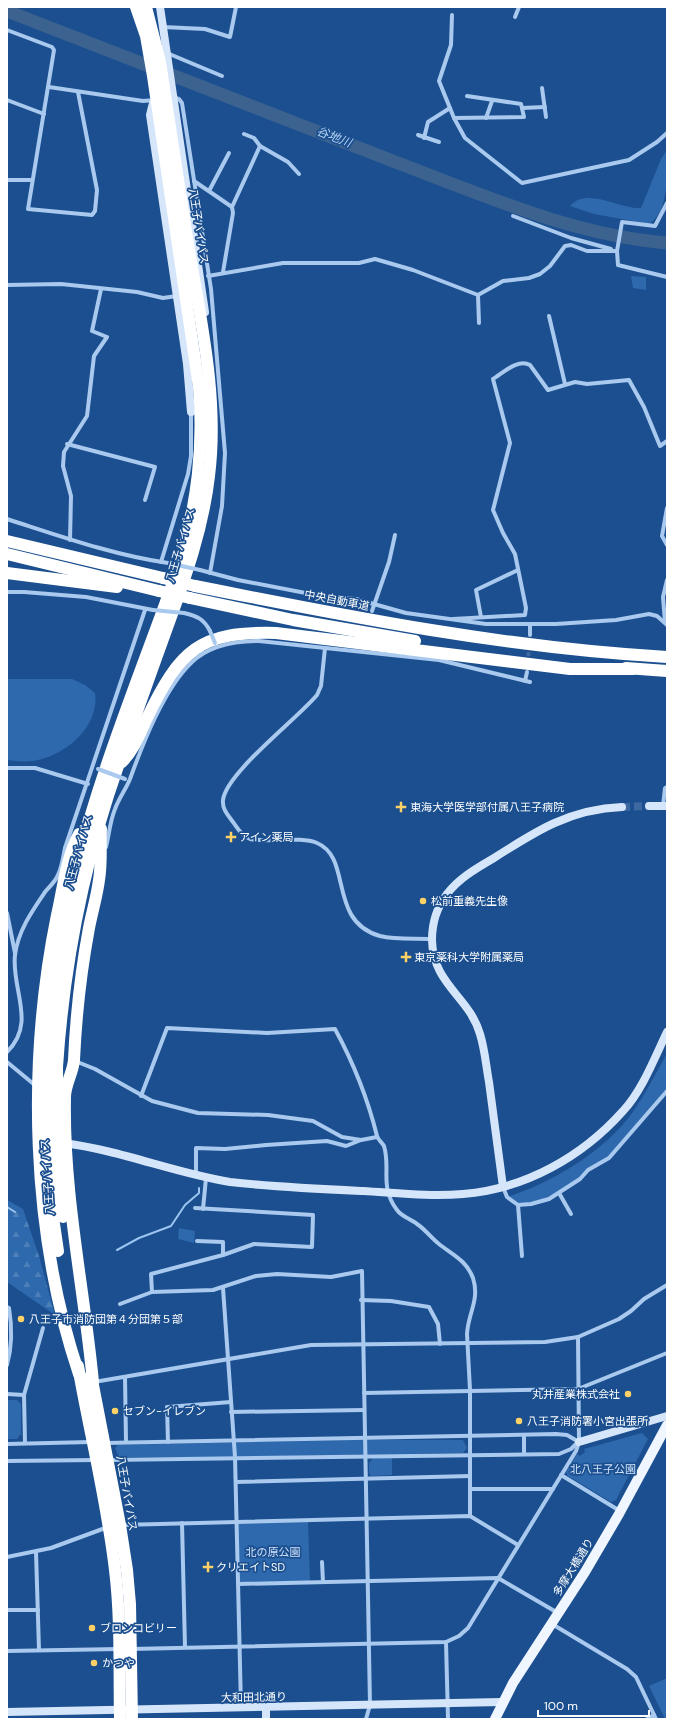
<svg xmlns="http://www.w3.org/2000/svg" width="674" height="1726" viewBox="0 0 674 1726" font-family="'DM Sans','Noto Sans JP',sans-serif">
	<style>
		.green { fill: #2e69ad }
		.forest { fill: url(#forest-firs) }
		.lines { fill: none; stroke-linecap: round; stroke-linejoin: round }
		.stream { stroke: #9cc4f0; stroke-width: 2 }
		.river { stroke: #3c6290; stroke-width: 13 }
		.street-tunnel { stroke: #3d69a0; stroke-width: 4; stroke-dasharray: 4 2; stroke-linecap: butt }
		.secondary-tunnel { stroke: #3d69a0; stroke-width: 8; stroke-dasharray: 8 4; stroke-linecap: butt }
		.street { stroke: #a9c9ee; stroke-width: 4 }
		.secondary { stroke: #d6e6fa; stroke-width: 8 }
		.primary { stroke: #f0f6ff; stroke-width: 10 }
		.highway { stroke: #fff; stroke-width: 12 }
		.street-bridge { stroke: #a9c9ee; stroke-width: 4 }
		.highway-bridge { stroke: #fff; stroke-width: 12 }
		.poi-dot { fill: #ffd166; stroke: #1b4f8f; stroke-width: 1.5 }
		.labels { text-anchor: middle; stroke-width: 3.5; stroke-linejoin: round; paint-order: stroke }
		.street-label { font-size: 11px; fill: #fff; stroke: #1b4f8f }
		.poi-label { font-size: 11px; fill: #fff; stroke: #1b4f8f; text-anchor: start }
		.park-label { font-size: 11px; fill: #cfe3fa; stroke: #1b4f8f }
		.water-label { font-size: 12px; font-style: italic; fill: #b5d3f5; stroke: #1b4f8f }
	</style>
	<defs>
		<pattern id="forest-firs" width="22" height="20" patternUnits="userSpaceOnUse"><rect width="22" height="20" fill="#2e69ad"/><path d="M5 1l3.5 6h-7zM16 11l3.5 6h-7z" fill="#4d80b9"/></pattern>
	</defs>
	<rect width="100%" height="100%" fill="#1b4f8f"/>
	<g class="green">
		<path d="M667 150C667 171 670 211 649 224L594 214 570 206C587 186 621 210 641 208L661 159Z"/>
		<polygon points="631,276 646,277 646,290 633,288"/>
		<path d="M7 679H72L85 685 95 693C100 727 64 757 32 761 24 762 15 761 7 760Z"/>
		<path d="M667 1053V1091L609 1158 588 1170 580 1179 549 1199 518 1205 507 1197C550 1184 605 1151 632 1113 644 1096 657 1072 667 1053Z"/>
		<polygon points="179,1228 195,1231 194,1243 178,1239"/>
		<polygon points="7,1400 17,1400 21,1404 21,1434 17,1439 7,1439"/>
		<polygon points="642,1433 648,1439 616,1500 611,1502 568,1476 566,1472 577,1454 580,1456 585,1452 584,1449"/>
		<polygon points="355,1440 463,1440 467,1448 463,1453 226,1457 119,1457 115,1448 118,1445"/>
		<polygon points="373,1458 392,1458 392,1475 371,1476 369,1473 369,1463"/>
		<polygon points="308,1521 310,1582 238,1584 236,1522"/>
		<polygon points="667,1678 667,1719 665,1719 649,1686"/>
	</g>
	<polygon class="forest" points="7,1200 23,1209 39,1256 55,1315 7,1282"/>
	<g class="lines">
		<g class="stream">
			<polyline points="7,1207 15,1212"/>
			<polyline points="117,1250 139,1238 171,1226 185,1205 199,1193 199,1188"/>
		</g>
		<path class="river" d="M7 11C137 62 267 113 398 163 485 196 573 235 667 243"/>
		<polyline class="street-tunnel" points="528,662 529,645"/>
		<polyline class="secondary-tunnel" points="622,807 649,806"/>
		<g class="street">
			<polyline points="452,15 451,45 439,81 454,118 465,138 522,183 629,160 657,142 667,133"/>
			<polyline points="515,17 519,7"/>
			<polyline points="163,27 205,29 230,37 236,7"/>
			<polyline points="7,30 52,47 54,50 28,209 92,215 95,211 97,190 78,92"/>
			<polyline points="167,53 222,76"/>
			<polyline points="49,87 143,101 155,100"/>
			<polyline points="542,88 546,117"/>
			<polyline points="174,97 179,99 182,103 211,289 225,453 222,506 210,573"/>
			<polyline points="7,100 44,114"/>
			<polyline points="522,108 545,107"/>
			<polyline points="454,118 524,117 521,104 467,96"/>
			<polyline points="486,118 492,101"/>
			<polyline points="244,134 254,138 260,146"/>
			<polyline points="418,135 439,142"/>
			<polyline points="424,138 428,122 450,108"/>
			<polyline points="7,180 32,180"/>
			<polyline points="194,181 232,207 233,213 223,272"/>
			<polyline points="209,191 229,153"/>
			<polyline points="667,203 655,226 622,222 617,251 618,265 667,277"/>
			<polyline points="232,207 260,146 288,162 299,174"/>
			<polyline points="513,216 571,238 611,249"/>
			<polyline points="208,276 283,263 359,263 375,259 413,270 478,295 503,281 529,278 540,274 550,266 565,246 571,245 587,251 617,251"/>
			<polyline points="7,285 61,284 137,292 163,298 177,296"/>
			<polyline points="478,295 479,323"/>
			<polyline points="549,316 565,384"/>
			<polyline points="67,444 155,467 145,500"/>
			<polyline points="667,508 662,536 667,545"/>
			<path d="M7 519C60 536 113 555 168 563"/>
			<polyline points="70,540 71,496 63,466 64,452 87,416 94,356 107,337 92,331 101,289"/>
			<polyline points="161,562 188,474 191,456 191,412"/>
			<polyline points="200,570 238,580 321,596 356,599 406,613 486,624 556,624 616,620 649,614 657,616 667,625"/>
			<polyline points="7,592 24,592 86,597 153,610"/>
			<polyline points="372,611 389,562 395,535"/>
			<path d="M184 613C197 616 204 619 210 631"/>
			<polyline points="481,617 476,590 518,570"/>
			<path d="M453 619 525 615 526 608 515 554 503 533 493 510 510 443 493 379C503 373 518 358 530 365L548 390 575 382 587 384 629 380 644 407 660 446 667 441"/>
			<polyline points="665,622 663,597 667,580"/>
			<polyline points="530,635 530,625"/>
			<path d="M325 648 321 686 317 695C297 719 226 773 223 800 222 809 228 815 233 822 238 829 242 836 250 839 270 843 300 836 317 843 353 858 327 921 380 936 396 940 415 938 432 939"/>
			<polyline points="525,681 527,672"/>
			<polyline points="7,768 35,768 88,784"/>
			<polyline points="663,806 665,788 667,787"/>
			<path d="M106 847C109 835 110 821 115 809 119 798 126 789 130 779 143 743 164 689 191 663 209 645 235 641 259 641L439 660 530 682"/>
			<polyline points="71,850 65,848 145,610"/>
			<polyline points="7,913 15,953"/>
			<path d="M7 1052C37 1023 11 989 15 955 18 931 32 911 45 892 49 887 56 881 58 875 62 867 63 857 65 848"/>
			<polyline points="75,1061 95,1069 152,1101 198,1113 268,1115 313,1121 342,1137 361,1140 377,1137"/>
			<polyline points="7,1062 36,1086"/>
			<path d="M141 1096 167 1028 267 1033 335 1029C353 1062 368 1100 377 1136 378 1140 382 1142 384 1146 391 1169 379 1186 397 1210 402 1217 411 1219 417 1224 426 1230 431 1238 439 1244 453 1255 466 1260 473 1278 480 1300 468 1313 467 1334L470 1390V1516"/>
			<polyline points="196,1176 196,1148 225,1149 266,1145 327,1141 346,1146 361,1140"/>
			<polyline points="503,1187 507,1197 518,1205 531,1204 549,1199 580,1179 588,1170 609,1158 667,1091"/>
			<polyline points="559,1193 571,1214"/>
			<polyline points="518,1205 522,1256"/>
			<polyline points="203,1209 206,1178"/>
			<polyline points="197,1241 223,1242 223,1255"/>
			<polyline points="223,1288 235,1457 241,1707"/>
			<polyline points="152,1292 151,1274 223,1255 254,1244 312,1247 313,1215 195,1208"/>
			<polyline points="361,1300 391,1301 429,1307 438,1324 440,1344"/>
			<polyline points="120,1304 152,1292 213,1290 256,1276 277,1274 331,1277 362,1271 370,1705 366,1719"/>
			<path d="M7 1307 9 1308C12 1326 12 1347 7 1365"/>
			<polyline points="125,1377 126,1442"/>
			<polyline points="94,1382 311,1345 545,1342 578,1337 619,1319 631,1311 644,1299 667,1285"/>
			<polyline points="364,1393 578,1389 667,1353"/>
			<polyline points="7,1394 24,1395"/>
			<polyline points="231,1412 364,1410"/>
			<polyline points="524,1435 524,1454"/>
			<polyline points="168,1442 167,1407 231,1402"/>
			<polyline points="25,1443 24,1395 43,1328"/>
			<polyline points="105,1443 556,1434 567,1435 579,1442"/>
			<polyline points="7,1444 91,1442"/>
			<polyline points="109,1460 559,1454 571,1449 578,1442"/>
			<polyline points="7,1461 96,1460"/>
			<polyline points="561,1475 620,1511"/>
			<polyline points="236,1482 470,1476"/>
			<polyline points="470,1489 553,1489"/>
			<polyline points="182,1523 185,1647"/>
			<polyline points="121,1525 470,1516 518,1545"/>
			<polyline points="36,1552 39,1650"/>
			<polyline points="7,1557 51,1548 108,1527"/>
			<polyline points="322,1562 323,1582"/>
			<polyline points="238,1584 498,1578 558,1613"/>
			<polyline points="7,1610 38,1610"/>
			<polyline points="552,1624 627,1669 636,1677 656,1719"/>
			<polyline points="446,1642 448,1719"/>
			<polyline points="131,1649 446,1642 459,1636 468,1628 576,1451 579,1442 578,1337"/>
			<polyline points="7,1651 119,1649"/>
			<polyline points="647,1719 654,1715"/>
		</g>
		<g class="secondary">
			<polyline points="160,7 205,312"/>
			<polyline points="156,100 153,103 150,115 187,364 191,412"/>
			<polyline points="649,806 667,806"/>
			<path d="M63 1143C120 1150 174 1173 230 1182 274 1187 319 1189 363 1191 397 1193 430 1197 463 1194 525 1189 582 1157 623 1111 642 1091 655 1057 667 1032"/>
			<path d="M503 1187C498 1152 494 1117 489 1082 486 1066 485 1050 480 1034 469 996 433 985 432 940 432 924 437 907 447 894 459 878 477 868 494 858 536 831 570 809 622 807"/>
			<polyline points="579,1442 667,1416"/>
			<polyline points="266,1707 266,1719"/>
			<polyline points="7,1712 502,1702"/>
		</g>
		<polyline class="primary" points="495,1719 513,1683 585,1572 619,1514 667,1425"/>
		<g class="highway">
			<polyline points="7,541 163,578"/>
			<polyline points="7,554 159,591"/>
			<polyline points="7,573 117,587"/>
			<path d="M195 586C351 617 507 648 667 657"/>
			<polyline points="190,598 293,620 415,641"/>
			<polyline points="626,668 667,671"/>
			<path d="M122 762C135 748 139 735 147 718 180 650 199 631 276 633L570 669H633"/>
			<path d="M48 1066C51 1000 60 934 76 869 102 764 145 663 181 560 197 501 204 448 199 387L153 76 146 36 136 7"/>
			<path d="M57 1067C64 962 83 865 118 766 134 719 151 672 168 625 186 576 203 528 209 476 219 397 200 317 187 238"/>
			<polyline points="53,1217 58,1251"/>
			<path d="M78 1366C90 1434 107 1501 115 1570 121 1619 119 1669 120 1719"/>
			<path d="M79 1374C31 1232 27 1062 57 915 63 889 66 858 79 834"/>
			<polyline points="91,1375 120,1525 127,1570 130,1604 132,1719"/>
			<path d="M93 1382C84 1287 63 1194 65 1097 65 1084 73 1073 74 1060 76 1015 81 971 89 928 92 912 97 896 99 880 102 863 100 846 101 829"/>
		</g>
		<g class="street-bridge">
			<polyline points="168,563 200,570"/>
			<polyline points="153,610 184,613"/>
			<polyline points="210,631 215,643"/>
			<polyline points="98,769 125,779"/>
		</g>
		<g class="highway-bridge">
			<polyline points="146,7 160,62 187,238"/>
			<polyline points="163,578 195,586"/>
			<polyline points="159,591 190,598"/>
			<polyline points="48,1066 49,1162 53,1217"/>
			<polyline points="57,1067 58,1161 63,1217"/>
		</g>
	</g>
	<g class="poi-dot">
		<path d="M399 801h4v4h4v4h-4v4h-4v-4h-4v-4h4z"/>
		<path d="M229 831h4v4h4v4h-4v4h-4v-4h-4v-4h4z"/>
		<circle cx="423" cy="901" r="4"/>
		<path d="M404 951h4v4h4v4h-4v4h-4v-4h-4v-4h4z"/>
		<circle cx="21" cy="1319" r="4"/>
		<circle cx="628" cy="1394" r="4"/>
		<circle cx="115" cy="1411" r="4"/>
		<circle cx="519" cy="1421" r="4"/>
		<path d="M206 1561h4v4h4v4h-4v4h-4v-4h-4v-4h4z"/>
		<circle cx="92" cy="1628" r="4"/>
		<circle cx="94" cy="1663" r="4"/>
	</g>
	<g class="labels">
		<g class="street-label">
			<text transform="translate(199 226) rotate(81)" y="4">八王子バイパス</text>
			<text transform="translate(180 545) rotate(-74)" y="4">八王子バイパス</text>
			<text transform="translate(337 600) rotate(11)" y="4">中央自動車道</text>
			<text transform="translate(78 852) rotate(-75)" y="4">八王子バイパス</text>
			<text transform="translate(47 1177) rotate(-94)" y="4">八王子バイパス</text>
			<text transform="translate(127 1493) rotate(80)" y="4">八王子バイパス</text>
			<text transform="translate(573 1567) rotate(-58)" y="4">多摩大橋通り</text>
			<text transform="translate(254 1697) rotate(-1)" y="4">大和田北通り</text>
		</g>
		<g class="poi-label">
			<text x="410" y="811">東海大学医学部付属八王子病院</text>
			<text x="239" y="841">アイン薬局</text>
			<text x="431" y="905">松前重義先生像</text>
			<text x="414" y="961">東京薬科大学附属薬局</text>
			<text x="29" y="1323">八王子市消防団第４分団第５部</text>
			<text x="620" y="1398" text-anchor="end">丸井産業株式会社</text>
			<text x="123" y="1415">セブン-イレブン</text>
			<text x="527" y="1425">八王子消防署小宮出張所</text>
			<text x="216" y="1571">クリエイトSD</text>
			<text x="100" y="1632">ブロンコビリー</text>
			<text x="102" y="1667">かつや</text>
		</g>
		<g class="park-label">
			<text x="603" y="1473">北八王子公園</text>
			<text x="273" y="1556">北の原公園</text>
		</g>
		<g class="water-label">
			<text transform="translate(334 137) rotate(21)" y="4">谷地川</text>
		</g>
	</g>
	<rect width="674" height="1726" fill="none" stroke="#ffffff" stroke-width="16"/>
	<path d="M538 1710v6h111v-6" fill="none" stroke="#ffffff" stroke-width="2"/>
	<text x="544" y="1710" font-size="12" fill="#ffffff" stroke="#1b4f8f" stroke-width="3" paint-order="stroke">100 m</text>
</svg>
